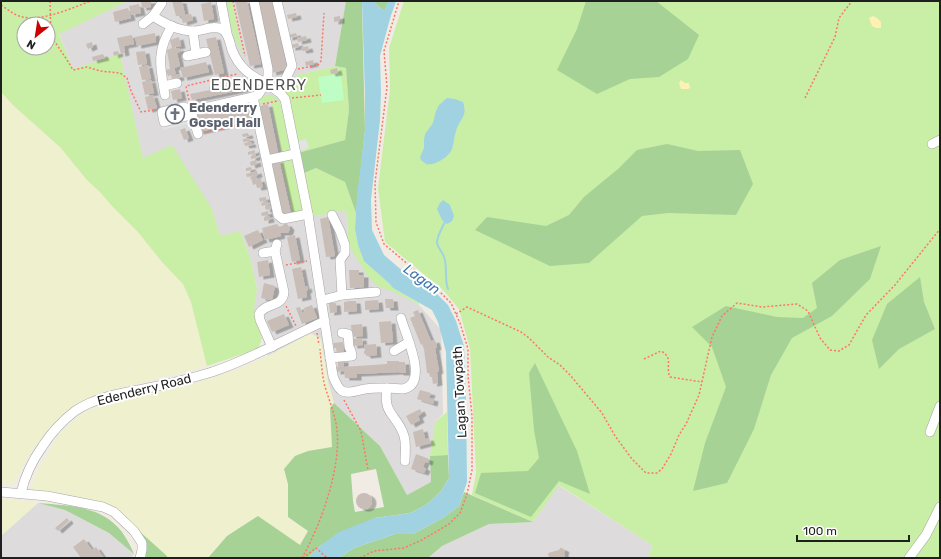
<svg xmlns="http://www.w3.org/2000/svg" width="941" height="559" viewBox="0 0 941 559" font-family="Rubik,sans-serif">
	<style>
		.residential { fill: #dddbdb }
		.farmland { fill: #eef0ce }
		.grass { fill: #c9eea6; fill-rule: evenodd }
		.forest { fill: #a7d296; fill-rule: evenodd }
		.sand { fill: #fff0b3 }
		.park { fill: #befdc3 }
		.parking { fill: #e3e3e3 }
		.water { fill: #a1d2e1 }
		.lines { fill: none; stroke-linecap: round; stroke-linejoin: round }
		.stream { stroke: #a1d2e1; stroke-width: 2 }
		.canal { stroke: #a1d2e1; stroke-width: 8 }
		.building { fill: #c8beb7; filter: url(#shadow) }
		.minor-casing { stroke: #a6a6a6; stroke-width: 10 }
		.path { stroke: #ff7666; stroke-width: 1.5; stroke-dasharray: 2 2; stroke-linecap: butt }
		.minor { stroke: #fff; stroke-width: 9 }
		.labels { text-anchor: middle; stroke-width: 4; stroke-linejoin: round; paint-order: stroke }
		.worship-label { font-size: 13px; font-weight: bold; fill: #5b616d; stroke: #fff; text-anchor: start }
		.street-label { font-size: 13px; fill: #1f1f1f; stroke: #fff }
		.water-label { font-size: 14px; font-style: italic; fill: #4177ae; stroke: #fff }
		.quarter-label { font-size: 15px; letter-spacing: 1px; fill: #525252; stroke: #fff }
	</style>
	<defs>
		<filter id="shadow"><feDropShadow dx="4.5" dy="2.5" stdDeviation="0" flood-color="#0004"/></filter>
	</defs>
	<rect width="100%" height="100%" fill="#f0ece4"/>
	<g class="residential">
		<polygon points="128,1 346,1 335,66 298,75 285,91 311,217 346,210 349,246 403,296 419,305 441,330 443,414 435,422 430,456 431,482 407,495 380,446 334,403 311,333 268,356 259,326 254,306 257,289 251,260 240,231 220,237 212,209 143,158 120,55 73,69 59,33"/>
		<polygon points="558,485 652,545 649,558 428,558 442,546 489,524 533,522"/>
		<polygon points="38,503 65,510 109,533 134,554 131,558 1,558 1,536"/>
	</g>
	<g class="farmland">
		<polygon points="1,92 15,107 60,147 87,180 100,192 112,206 138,232 162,262 183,284 191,302 207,366 103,392 66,414 33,449 13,484 1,484"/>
		<polygon points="311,333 321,339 328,381 334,403 330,409 332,447 308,451 284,469 288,484 288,517 308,531 300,545 227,536 208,558 167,558 166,556 138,530 122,512 109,504 71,496 30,490 37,472 59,434 81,414 109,401 193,384 234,371 268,356"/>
		<polygon points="1,498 38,503 1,536"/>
	</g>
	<g class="grass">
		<path d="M1 1H128L59 34 73 69 120 54 143 158 172 145 212 209 220 236 240 231 251 260 257 289 254 306 262 338 259 347 249 352 207 366 191 302 183 284 162 262 138 232 112 206 100 192 87 180 60 147 15 107 1 92ZM24 24H48V48H24Z"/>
		<polygon points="226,1 232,1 243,56 233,34"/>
		<polygon points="404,1 940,1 940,558 649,558 652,545 559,485 533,522 472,495 476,473 470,349 459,309 444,291 385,242 378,188 390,89 389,48"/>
		<polygon points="335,66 346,68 349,110 345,140 298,153 285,91 298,75"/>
		<polygon points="269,95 278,98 279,100 258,105 256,101 263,96"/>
		<polygon points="280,101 292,152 282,155 271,103"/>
		<polygon points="291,157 303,211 293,214 281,160"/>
		<polygon points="316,168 345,182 356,213 355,229 358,245 364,261 390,284 393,288 419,303 419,305 403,296 376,285 367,275 349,246 346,210 311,217 302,174"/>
		<polygon points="447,412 448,455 430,456 435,422"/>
	</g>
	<g class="forest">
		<polygon points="346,1 362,1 362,8 365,130 356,213 345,182 316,168 302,174 298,153 345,140 349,110 346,68 335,66"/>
		<polygon points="375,1 389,1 386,12 380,8 375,3"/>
		<polygon points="586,1 656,1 699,35 688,59 659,77 630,79 597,94 557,70 577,29"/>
		<polygon points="667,144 698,151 740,150 753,184 736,215 668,213 642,216 589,263 550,266 475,230 487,217 546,226 569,215 584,197 618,169 637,150"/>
		<polygon points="881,246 870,279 832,316 792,338 771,375 754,429 727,483 693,491 705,443 726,387 712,347 692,327 726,306 777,317 803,318 817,308 812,283 840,260"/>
		<polygon points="920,277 924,302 935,329 899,349 879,369 872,340 887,304"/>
		<polygon points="535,363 577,451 590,494 559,481 531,517 475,493 481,473 528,471 539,458 534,430 529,373"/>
		<path d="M334 403 380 446 407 495 431 482 430 456 448 455 449 478 441 491 426 505 410 513 375 518 321 545 308 558H208L227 536 258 516 300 545 308 531 288 517V484L284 469 295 456 308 451 332 447 330 408ZM376 469 384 507 355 512 353 501 351 474Z"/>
		<polygon points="464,492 533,522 489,524 442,546 428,558 339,558 354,548 395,534 413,534 443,518 459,506"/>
		<path d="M38 503C69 506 101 505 122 532 127 539 131 547 134 554L109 533 65 510Z"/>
		<polygon points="138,530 167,556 167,558 146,558 146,544"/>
	</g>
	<g class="sand">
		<polygon points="873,16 877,18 881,22 881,28 876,28 872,26 869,18"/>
		<polygon points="681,80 685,83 689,83 690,88 688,89 681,89 679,83"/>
	</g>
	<polygon class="park" points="341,74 344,100 322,103 318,77"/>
	<g class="parking">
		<polygon points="190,117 191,123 163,130 162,124"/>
		<polygon points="306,139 309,148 295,153 293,143"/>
	</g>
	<g class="water">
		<polygon points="362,1 375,1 375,3 380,8 391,15 380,56 381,92 380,120 371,200 372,230 384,255 405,273 435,292 448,305 456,321 464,346 466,401 467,482 459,506 443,518 413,534 395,534 354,548 339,558 308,558 321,545 339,532 375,518 410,513 426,505 441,491 449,478 446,352 438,322 432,310 393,288 390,284 364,261 358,245 355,229 357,196 365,130 365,95"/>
		<path d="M447 98 455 99 463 102C468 117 460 118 456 131 454 137 454 143 452 149 449 157 435 166 426 164 425 163 422 161 421 160L420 157 424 148V140L425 134 433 123 436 111 439 105Z"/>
		<polygon points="443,200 450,205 454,216 452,221 447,224 442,220 437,209 440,203"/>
	</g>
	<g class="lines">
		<path class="stream" d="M445 222C442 228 437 236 437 243 438 248 443 253 444 257 448 268 444 279 448 289"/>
		<polyline class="canal" points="384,23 392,1"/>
	</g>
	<g class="building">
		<polygon points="141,1 154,1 154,2 151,2 151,7 142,8"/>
		<polygon points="172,1 182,1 185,15 191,14 193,20 183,23 181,16 176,16"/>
		<polygon points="235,1 247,1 261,64 250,66"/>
		<polygon points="258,1 272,1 287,69 272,73"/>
		<polygon points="211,2 214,19 204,21 201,4"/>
		<polygon points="139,4 141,13 131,15 129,6"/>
		<polygon points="128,8 131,18 115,22 113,12"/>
		<polygon points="296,13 297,17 288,19 287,15"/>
		<polygon points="340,16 340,21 334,22 334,17"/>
		<polygon points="155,33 156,42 137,46 135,37"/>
		<polygon points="296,33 297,36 288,38 288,35"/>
		<polygon points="132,35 134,44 124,46 125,53 121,54 117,38"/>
		<polygon points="306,36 307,40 298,42 297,38"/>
		<polygon points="179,37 181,46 175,47 176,49 179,48 180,52 177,53 180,66 174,68 176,74 168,76 166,70 170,69 167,50 172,48 170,40"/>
		<polygon points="216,37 224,73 215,75 206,39"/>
		<polygon points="92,42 93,47 88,49 86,44"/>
		<polygon points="298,43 299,47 291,48 291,45"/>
		<polygon points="308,46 309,50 302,51 301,48"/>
		<polygon points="118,51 119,54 114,56 113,52"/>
		<polygon points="145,51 147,64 138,65 136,52"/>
		<polygon points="103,54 105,58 93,61 92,57"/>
		<polygon points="313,60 314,64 306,66 305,62"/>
		<polygon points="206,62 209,72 183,78 180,68"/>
		<polygon points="148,65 151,79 142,80 139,67"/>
		<polygon points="337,68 338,73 331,74 330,70"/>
		<polygon points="179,74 180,78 172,80 172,76"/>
		<polygon points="237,79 241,79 242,84 246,83 247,89 192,100 190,94 210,90 209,87 213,86 214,89 238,84"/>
		<polygon points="151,80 154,93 145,95 142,82"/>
		<polygon points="180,89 182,98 173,100 171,91"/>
		<polygon points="153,95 157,108 148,110 145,97"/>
		<polygon points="253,103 257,119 199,132 195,116"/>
		<polygon points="268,104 279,157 268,159 257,107"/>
		<polygon points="185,128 189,138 184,140 180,130"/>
		<polygon points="248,133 249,136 243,137 242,134"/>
		<polygon points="249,138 250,141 243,142 243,139"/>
		<polygon points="251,142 252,145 245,146 244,143"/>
		<polygon points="255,150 255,153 248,155 248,152"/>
		<polygon points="256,154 256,158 251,159 251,156"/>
		<polygon points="256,160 257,164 251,166 250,162"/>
		<polygon points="279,160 291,214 280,217 268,162"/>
		<polygon points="251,167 252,170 246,171 246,168"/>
		<polygon points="257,171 258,175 247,177 246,174"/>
		<polygon points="256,176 257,180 260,179 263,187 257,188 256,184 253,185 251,177"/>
		<polygon points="266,197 266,200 260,202 259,198"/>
		<polygon points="267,201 268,204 262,206 261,203"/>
		<polygon points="270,205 271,209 266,210 265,207"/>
		<polygon points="268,211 269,215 262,216 261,213"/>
		<polygon points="269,216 270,220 264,221 264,217"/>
		<polygon points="328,217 335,256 326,257 320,219"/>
		<polygon points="277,224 279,227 281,227 284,224 287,224 290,228 289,231 288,233 280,233 281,236 265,240 262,228"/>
		<polygon points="258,230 263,240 249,247 244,236"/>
		<polygon points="295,235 300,260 292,262 287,237"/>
		<polygon points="268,260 270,275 259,277 257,262"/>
		<polygon points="301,267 305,287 307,286 308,290 306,291 307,297 298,299 292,269"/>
		<polygon points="349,270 359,270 359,275 364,275 364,287 350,288"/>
		<polygon points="264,283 275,286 272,300 261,298"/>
		<polygon points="385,299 393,299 394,308 386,308"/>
		<polygon points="378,300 379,309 365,310 365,301"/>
		<polygon points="350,301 356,301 357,311 344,312 344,302"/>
		<polygon points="329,303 336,303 337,312 330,313"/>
		<polygon points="312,305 317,318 302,324 296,308 300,307 302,313 305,311 304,308"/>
		<polygon points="418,310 431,341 435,340 437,347 435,348 439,371 437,372 438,383 433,384 432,377 430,377 429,373 427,373 424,349 422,344 421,345 410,318 415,316 413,312"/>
		<polygon points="284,314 289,325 272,332 267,321"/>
		<polygon points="391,321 393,342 381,343 379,322"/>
		<polygon points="362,324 363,336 352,337 351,325"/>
		<polygon points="362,338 363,345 353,346 352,339"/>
		<polygon points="343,342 344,353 337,354 336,348 334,348 333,343"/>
		<polygon points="376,344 377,355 366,356 366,354 364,354 364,351 365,351 365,349 364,349 364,345"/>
		<polygon points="338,360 344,360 344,367 387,364 387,361 399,361 399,362 405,362 406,373 399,373 399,372 357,374 357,378 345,378 344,371 336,372 336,367 338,367"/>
		<polygon points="420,390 431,393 429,398 434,399 433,404 417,399"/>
		<polygon points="420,409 422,413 418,416 420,420 411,425 406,416"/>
		<polygon points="423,429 425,439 429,438 431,443 416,447 413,432"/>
		<polygon points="416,454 429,459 428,463 425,462 423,467 426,469 424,473 411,469"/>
		<circle cx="364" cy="501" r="8"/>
		<polygon points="67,518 69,521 58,531 55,528"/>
		<polygon points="84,539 92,550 96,547 104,558 81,558 73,547"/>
		<polygon points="560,548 562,548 565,550 564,553 565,558 549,558 548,553 559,550"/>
	</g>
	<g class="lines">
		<defs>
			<g id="minor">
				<polyline points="221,1 227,33"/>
				<path d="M254 1 268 69V76L266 83 280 93 285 99 308 214 333 376C335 381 337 387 341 390 347 395 358 390 365 389 378 387 391 388 403 389 430 384 405 334 401 318"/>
				<polyline points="277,1 292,66 287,76 278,91"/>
				<path d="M153 16C165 24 179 31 193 31 203 31 215 24 223 30 229 34 230 44 232 50 239 67 250 76 266 83L258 95 253 97 191 111"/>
				<polyline points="143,24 153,16 162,3"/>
				<polyline points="193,31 196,54"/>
				<polyline points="187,56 206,52"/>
				<polyline points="164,86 177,83"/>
				<path d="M165 95C160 67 156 51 172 26"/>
				<polyline points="253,97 278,215 283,219 308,214"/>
				<polyline points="191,111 187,116 164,122 162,112 184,107 191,111 198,134"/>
				<polyline points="932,144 940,140"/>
				<polyline points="267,160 295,154"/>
				<polyline points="332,215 340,231 345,245 345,253 340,260 342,295"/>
				<polyline points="263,253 275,251"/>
				<polyline points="321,297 323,300 342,295 376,292"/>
				<path d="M272 347 260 320 259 314C265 302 283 308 284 292L275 251 277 244"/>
				<polyline points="394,351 409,342"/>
				<polyline points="330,358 352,356 351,351 349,347 348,334 342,333"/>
				<path d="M387 388C383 414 395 413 403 433 407 442 405 452 405 461"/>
				<polyline points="930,432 940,406"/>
				<polyline points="1,492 47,496 103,507 114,512 134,531 142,543 142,550 140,558"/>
				<path d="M21 493C25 476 32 461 42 447 51 433 62 421 75 411 97 396 127 392 153 387 173 383 192 378 212 372 251 359 287 338 325 321"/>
				<polyline points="909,558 926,535 940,507"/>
			</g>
		</defs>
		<use href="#minor" class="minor-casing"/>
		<g class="path">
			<polyline points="50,1 51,36 69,63 73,70 87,67 100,71 120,73 127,78 131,91 141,112 155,110"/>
			<polyline points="233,1 245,56"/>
			<path d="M1 5C7 9 13 14 19 16 41 23 71 8 91 1"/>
			<polyline points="298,69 318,65 321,61 324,13"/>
			<polyline points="292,98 321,95"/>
			<polyline points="805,98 835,37 839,18 852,1"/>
			<polyline points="189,100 186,86 237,74"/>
			<polyline points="263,104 277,101"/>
			<polyline points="206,132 251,123"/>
			<polyline points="286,265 307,261"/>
			<polyline points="286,306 296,326"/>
			<polyline points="456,314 467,307 521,332 529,338 548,357 560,365 570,375 602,413 615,436 632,459 646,473 657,473 662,469 671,454 679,435 686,424 699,395 712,337 722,316 737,303 762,307 797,304 808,311 820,338 830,350 839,351 849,345 866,315 895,285 940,229"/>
			<polyline points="317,333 319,345"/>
			<path d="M644 359 661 351C674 358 665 366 670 377L702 382"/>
			<polyline points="344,400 361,431 368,470"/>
			<path d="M302 558C321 524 341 469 337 430 335 413 328 398 324 383 322 372 321 360 320 349"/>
			<polyline points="303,558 316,548 327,558"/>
			<polyline points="360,558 374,551 404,548 422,540 449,524 460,513 467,494 472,470 472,416 468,376 468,349 460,323 451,303 436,288 384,244 376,222 375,183 387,87 384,51 399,1"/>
		</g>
		<use href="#minor" class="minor"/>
	</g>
	<defs>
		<symbol id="church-ring" viewBox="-11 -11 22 22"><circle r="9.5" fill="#fff" stroke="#6b7280" stroke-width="1.5"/><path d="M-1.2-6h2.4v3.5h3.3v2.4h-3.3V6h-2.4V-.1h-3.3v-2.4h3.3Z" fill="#6b7280"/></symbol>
	</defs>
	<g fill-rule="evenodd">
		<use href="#church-ring" x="164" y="103" width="22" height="22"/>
	</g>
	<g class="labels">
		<g class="worship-label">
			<text x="189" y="112">Edenderry<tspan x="189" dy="15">Gospel Hall</tspan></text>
		</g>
		<g class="street-label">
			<text transform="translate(144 389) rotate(-14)" y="5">Edenderry Road</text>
			<text transform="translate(459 392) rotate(-93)" y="5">Lagan Towpath</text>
		</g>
		<g class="water-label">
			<text transform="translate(422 279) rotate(36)" y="5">Lagan</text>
		</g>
		<g class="quarter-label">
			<text x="259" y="90">EDENDERRY</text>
		</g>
	</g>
	<rect width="941" height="559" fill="none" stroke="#1f1f1f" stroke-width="4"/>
	<g transform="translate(36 36) rotate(210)"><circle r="19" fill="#ffffff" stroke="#a5a5a5"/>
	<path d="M0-3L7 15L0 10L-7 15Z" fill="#cd0000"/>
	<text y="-6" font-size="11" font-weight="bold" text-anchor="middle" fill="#1f1f1f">N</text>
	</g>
	<path d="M797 535v6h112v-6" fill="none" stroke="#1f1f1f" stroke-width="2"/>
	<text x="803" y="535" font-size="12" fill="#1f1f1f" stroke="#ffffff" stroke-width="3" paint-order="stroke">100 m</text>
</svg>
